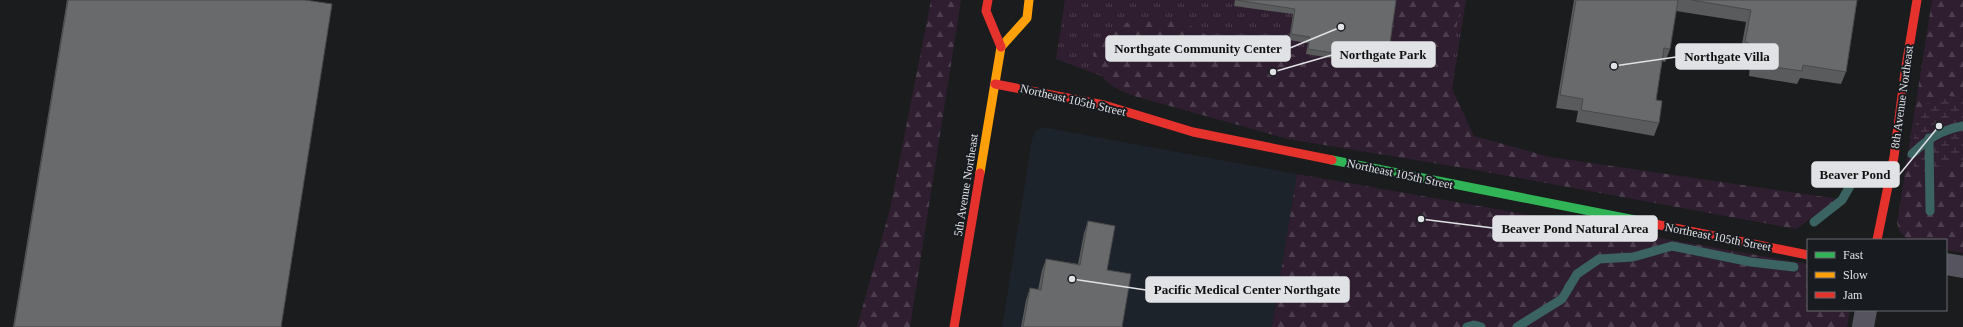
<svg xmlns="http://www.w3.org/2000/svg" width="1963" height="327" viewBox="0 0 1963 327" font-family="'Times New Roman',serif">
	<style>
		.built { fill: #1d232b }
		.grass { fill: url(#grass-tufts) }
		.forest { fill: url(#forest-firs) }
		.wetland { fill: url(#wetland-marsh) }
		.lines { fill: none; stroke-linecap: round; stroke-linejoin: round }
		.stream { stroke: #3a6362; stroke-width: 9 }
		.street { stroke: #56545e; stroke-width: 22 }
		.fast { stroke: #30b455; stroke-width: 9 }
		.slow { stroke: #ff9f0a; stroke-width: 9 }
		.jam { stroke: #e5322d; stroke-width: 9 }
		.wall { fill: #595b5d }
		.building { fill: #686a6c; stroke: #494a4c }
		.labels { text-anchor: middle; stroke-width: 4; stroke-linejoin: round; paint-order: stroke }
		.street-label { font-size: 12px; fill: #e0e2e5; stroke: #181b20 }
		.leader { fill: none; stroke: #e0e2e5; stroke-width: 1.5 }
		.callout-dot { fill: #e0e2e5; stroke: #181b20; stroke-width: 1.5 }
		.callout { fill: #e0e2e5; stroke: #e0e2e5; stroke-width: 1.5 }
		.callout-label { font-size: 13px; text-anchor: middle; font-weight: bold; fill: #111 }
	</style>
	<defs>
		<pattern id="grass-tufts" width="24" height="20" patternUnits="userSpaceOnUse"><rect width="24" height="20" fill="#2f1e2f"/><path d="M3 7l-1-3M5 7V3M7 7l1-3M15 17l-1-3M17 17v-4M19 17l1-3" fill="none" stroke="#4d3e4d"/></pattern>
		<pattern id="forest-firs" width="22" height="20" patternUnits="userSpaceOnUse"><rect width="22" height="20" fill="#2f1e2f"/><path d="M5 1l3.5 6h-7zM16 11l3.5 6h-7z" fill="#4d3e4d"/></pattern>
		<pattern id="wetland-marsh" width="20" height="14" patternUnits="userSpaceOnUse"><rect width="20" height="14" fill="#2f1e2f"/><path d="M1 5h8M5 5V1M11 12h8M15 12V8" fill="none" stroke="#4d3e4d"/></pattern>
	</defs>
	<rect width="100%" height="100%" fill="#1a1c1e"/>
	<polygon class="built" points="1042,127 1297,174 1272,327 1002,327 1032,139 1035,132"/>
	<polygon class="grass" points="1065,0 1466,0 1442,153 1128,86 1056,59"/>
	<g class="forest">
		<polygon points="931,0 961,0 910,327 857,327 890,209"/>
		<path d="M1397 0H1461L1448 80 1474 136 1550 157 1839 199 1796 229 1470 169 1288 139 1134 96C1109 86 1101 82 1093 54L1104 34 1122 24 1142 19 1161 17 1182 21 1212 38 1229 43 1377 69 1387 65Z"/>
		<polygon points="1932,0 1963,0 1963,97 1940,96 1917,116 1911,161 1944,168 1951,162 1963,162 1963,253 1946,250 1946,240 1908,240 1900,232 1897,223"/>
		<polygon points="1297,174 1808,264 1808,310 1850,310 1847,327 1272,327"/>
	</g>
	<polygon class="wetland" points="1940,96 1963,97 1963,162 1951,162 1945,168 1925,172 1916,169 1911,162 1917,116 1922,107"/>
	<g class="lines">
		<g class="stream">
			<polyline points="1929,138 1930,211"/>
			<path d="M1912 154C1929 138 1939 131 1963 126"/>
			<polyline points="1814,222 1842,200 1854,179 1866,172"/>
			<polyline points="1467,327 1474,325 1481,327"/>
			<polyline points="1517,327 1562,299 1577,274 1599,259 1633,257 1672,246 1751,262 1794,267"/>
		</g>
		<g class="street">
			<polyline points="1946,264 1963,267"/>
			<polyline points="1863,327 1866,310"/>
		</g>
		<polyline class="fast" points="1332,160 1640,221"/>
		<polyline class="slow" points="980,173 1001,47 1027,18 1029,0"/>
		<g class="jam">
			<polyline points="988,0 986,11 1001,47"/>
			<polyline points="995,84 1104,105 1193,132 1332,160"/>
			<polyline points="1640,221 1808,255"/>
			<polyline points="1877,240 1894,157 1905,72 1917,0"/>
			<polyline points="954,327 980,173"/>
		</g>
	</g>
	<g class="wall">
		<polygon points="67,0 305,0 281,327 13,327"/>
		<polygon points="1235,0 1396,0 1389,50 1387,56 1375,53 1372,64 1306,54 1308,43 1289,40 1293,14 1234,6"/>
		<polygon points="1574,0 1857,0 1846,72 1841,84 1800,78 1797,84 1749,76 1750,65 1743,63 1744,55 1740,55 1746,22 1676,11 1670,49 1665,62 1662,61 1656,100 1659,123 1654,136 1576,122 1578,111 1556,108"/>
		<polygon points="1088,221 1107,270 1122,327 1021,327 1026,300 1030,288 1038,290 1042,270 1046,259 1078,264 1084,233"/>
	</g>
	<g class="building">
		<polygon points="68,0 305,0 332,4 281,327 14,327"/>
		<polygon points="1236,0 1396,0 1389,50 1376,48 1374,59 1308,49 1310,37 1291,34 1295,9"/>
		<polygon points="1576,0 1678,0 1670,49 1664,48 1656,100 1662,101 1659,123 1581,110 1583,99 1560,95"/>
		<polygon points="1691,0 1857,0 1846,72 1803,65 1802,71 1753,64 1755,52 1747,50 1749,43 1745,42 1751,10"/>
		<polygon points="1088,221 1115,226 1107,270 1131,274 1122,327 1023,327 1030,288 1041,290 1046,259 1080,265"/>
	</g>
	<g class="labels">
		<g class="street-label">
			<text transform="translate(1902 97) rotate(-82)" y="4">8th Avenue Northeast</text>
			<text transform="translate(1073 100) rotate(13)" y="4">Northeast 105th Street</text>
			<text transform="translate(1400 174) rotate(12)" y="4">Northeast 105th Street</text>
			<text transform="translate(966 185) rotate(-81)" y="4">5th Avenue Northeast</text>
			<text transform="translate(1718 237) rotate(11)" y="4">Northeast 105th Street</text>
		</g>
	</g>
	<path class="leader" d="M1341 27L1290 48M1273 72L1332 55M1614 66L1676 57M1939 126L1899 175M1421 219L1493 228M1072 279L1146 290"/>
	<g class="callout-dot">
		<circle cx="1341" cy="27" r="4"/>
		<circle cx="1273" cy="72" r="4"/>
		<circle cx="1614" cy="66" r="4"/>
		<circle cx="1939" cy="126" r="4"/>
		<circle cx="1421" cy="219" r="4"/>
		<circle cx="1072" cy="279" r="4"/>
	</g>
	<g class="callout">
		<rect x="1106" y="36" width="184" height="25" rx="4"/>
		<rect x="1332" y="42" width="103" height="25" rx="4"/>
		<rect x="1676" y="44" width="102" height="25" rx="4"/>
		<rect x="1812" y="162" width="87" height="25" rx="4"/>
		<rect x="1493" y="216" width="164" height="25" rx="4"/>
		<rect x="1146" y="277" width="203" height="25" rx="4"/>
	</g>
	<g class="callout-label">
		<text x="1198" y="53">Northgate Community Center</text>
		<text x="1383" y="59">Northgate Park</text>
		<text x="1727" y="61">Northgate Villa</text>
		<text x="1855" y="179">Beaver Pond</text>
		<text x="1575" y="233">Beaver Pond Natural Area</text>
		<text x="1247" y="294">Pacific Medical Center Northgate</text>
	</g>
	<rect x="1807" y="239" width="140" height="72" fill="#181b20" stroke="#686b6f"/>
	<rect x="1815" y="252" width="20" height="6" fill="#30b455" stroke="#686b6f"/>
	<text x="1843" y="259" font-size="12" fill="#e0e2e5">Fast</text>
	<rect x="1815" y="272" width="20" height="6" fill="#ff9f0a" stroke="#686b6f"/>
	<text x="1843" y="279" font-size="12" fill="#e0e2e5">Slow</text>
	<rect x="1815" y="292" width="20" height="6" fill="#e5322d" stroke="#686b6f"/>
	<text x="1843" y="299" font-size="12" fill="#e0e2e5">Jam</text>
</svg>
